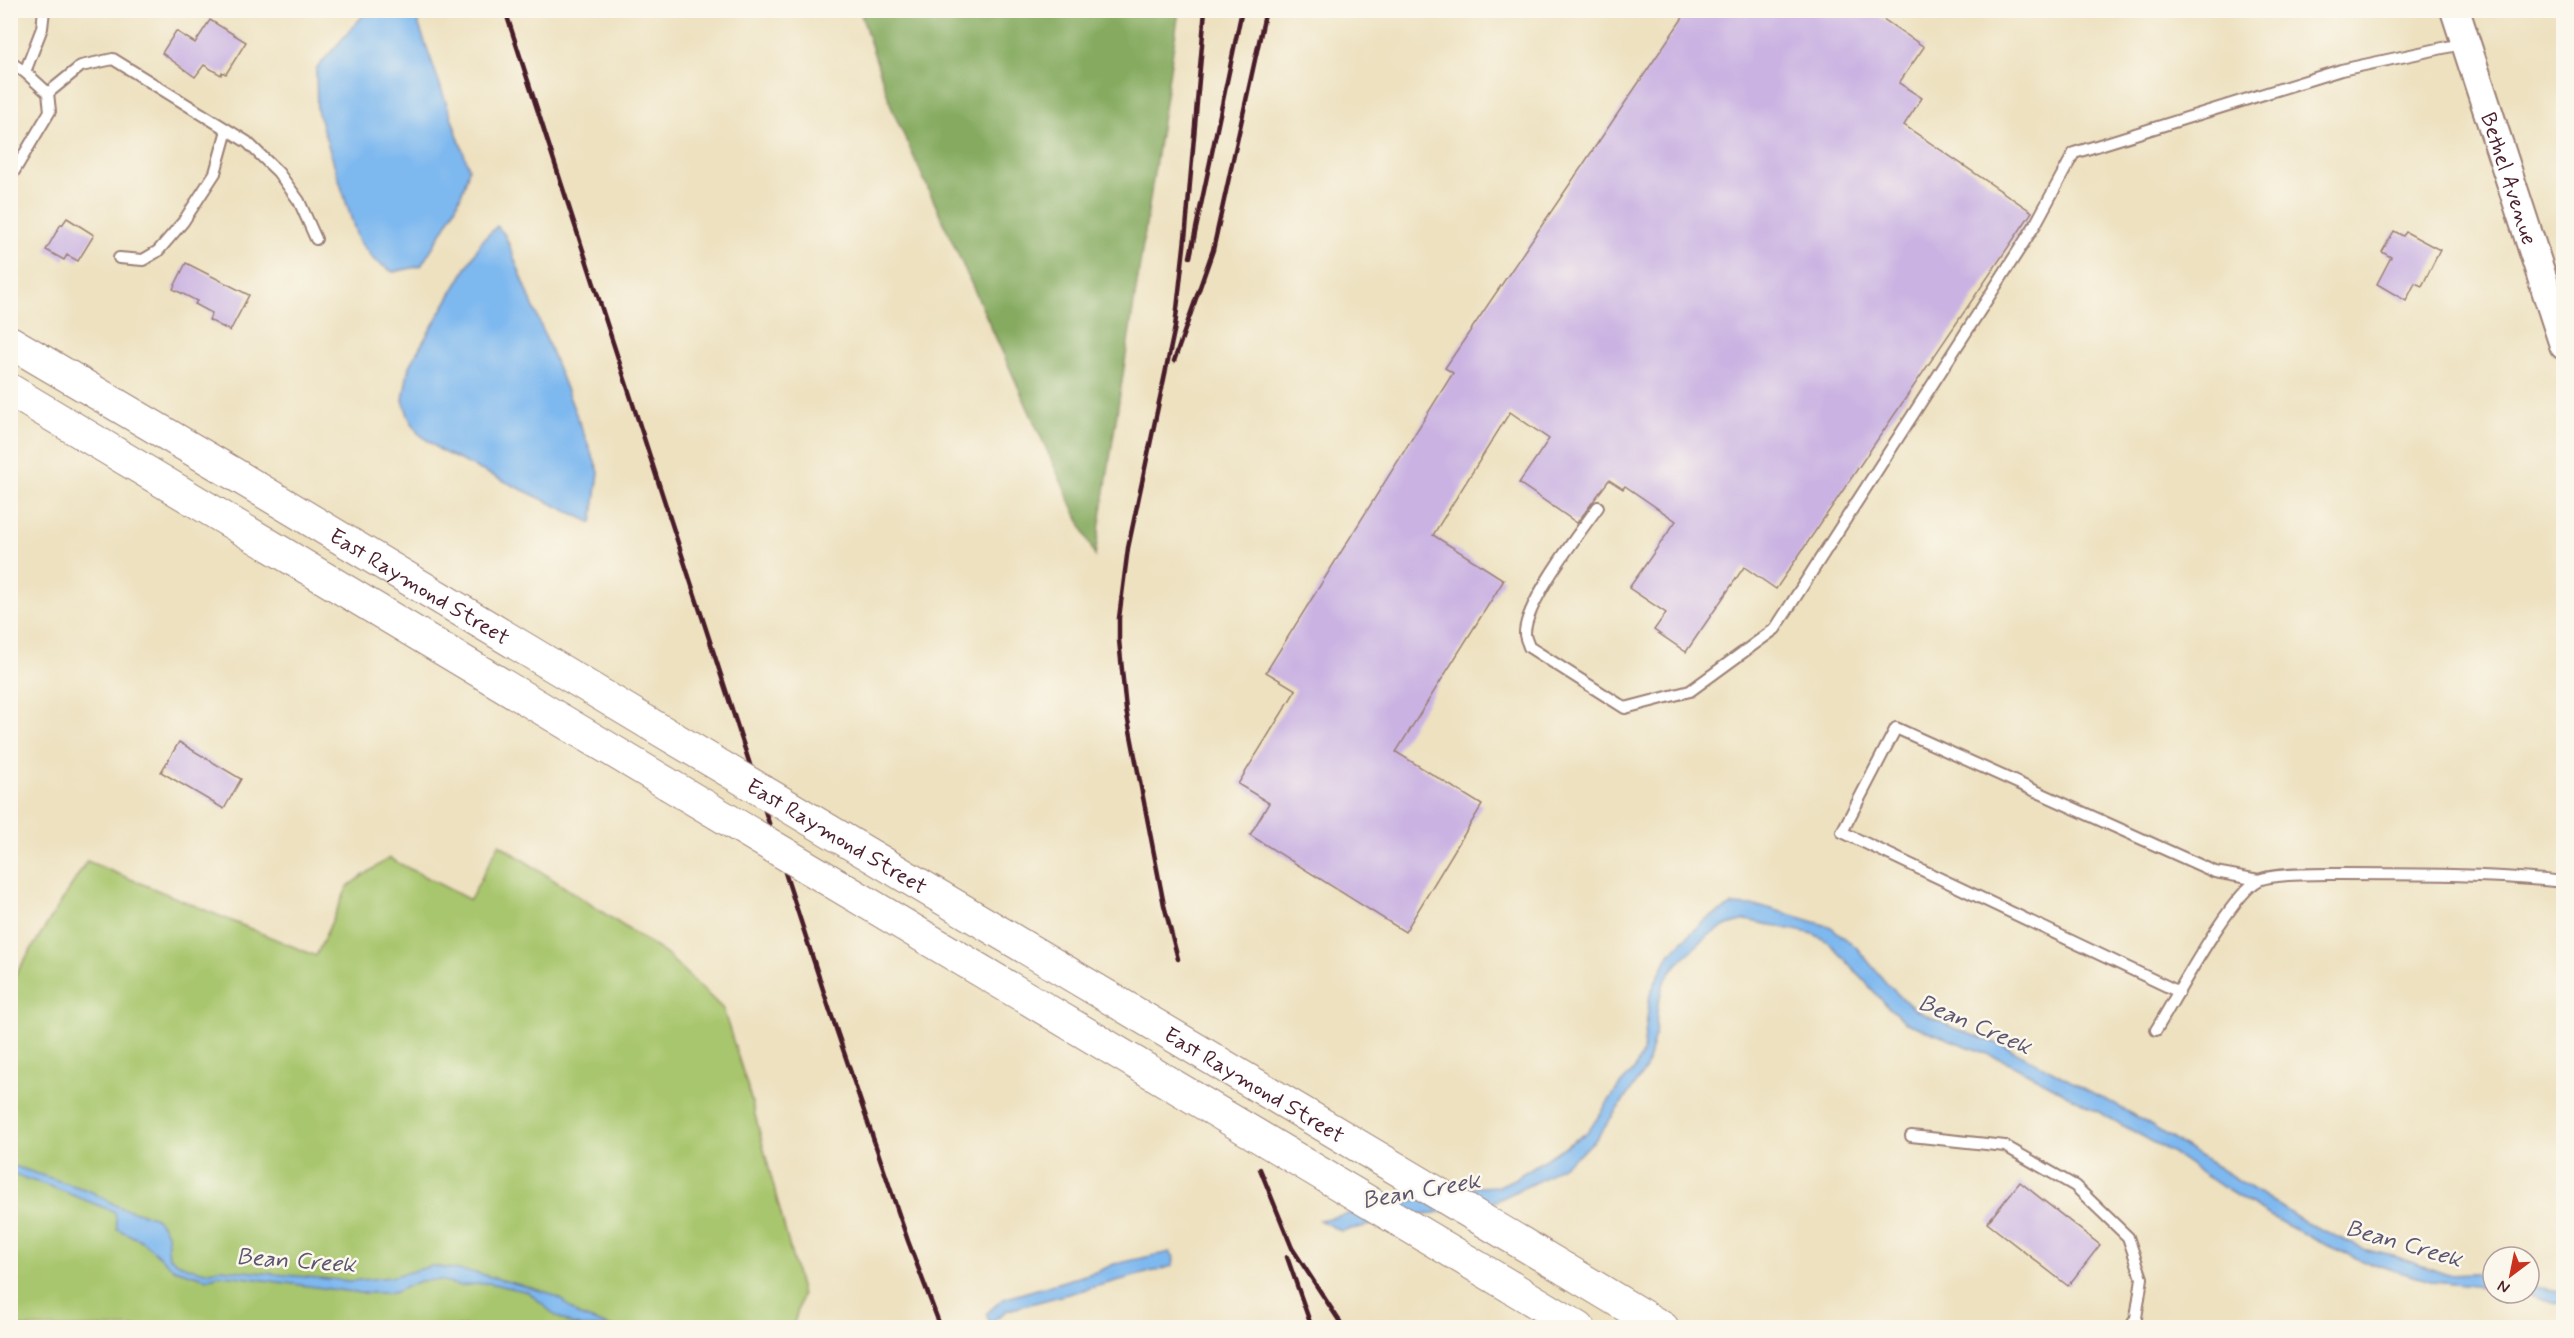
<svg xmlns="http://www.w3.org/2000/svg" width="2574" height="1338" viewBox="0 0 2574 1338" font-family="Mynerve,sans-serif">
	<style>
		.green { fill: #a8c66d; stroke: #79724c; stroke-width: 1.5 }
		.forest { fill: #86ab60; stroke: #686546; stroke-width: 1.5 }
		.water { fill: #7db8ef; stroke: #646c8d; stroke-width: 1.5 }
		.building { fill: #cab3e2 }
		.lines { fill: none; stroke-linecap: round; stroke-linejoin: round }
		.lane-casing { stroke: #9c8076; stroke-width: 14 }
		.secondary-casing { stroke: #9c8076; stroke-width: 32 }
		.primary-casing { stroke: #9c8076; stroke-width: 34 }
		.lane { stroke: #fff; stroke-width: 10 }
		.secondary { stroke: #fff; stroke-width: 28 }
		.primary { stroke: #fff; stroke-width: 32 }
		.rail { stroke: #4a1f2b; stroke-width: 4.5 }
		.primary-bridge-casing { stroke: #9c8076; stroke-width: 34; stroke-linecap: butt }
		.primary-bridge { stroke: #fff; stroke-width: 32 }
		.labels { text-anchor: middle; stroke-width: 5; stroke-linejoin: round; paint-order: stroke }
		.street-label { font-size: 22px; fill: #4a1f2b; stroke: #fbf7ec }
		.water-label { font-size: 24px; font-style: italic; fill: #5c5570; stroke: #fbf7ec }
	</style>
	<rect width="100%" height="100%" fill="#fbf7ec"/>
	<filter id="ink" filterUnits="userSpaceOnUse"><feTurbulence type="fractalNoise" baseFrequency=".0167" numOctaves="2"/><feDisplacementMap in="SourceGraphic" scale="12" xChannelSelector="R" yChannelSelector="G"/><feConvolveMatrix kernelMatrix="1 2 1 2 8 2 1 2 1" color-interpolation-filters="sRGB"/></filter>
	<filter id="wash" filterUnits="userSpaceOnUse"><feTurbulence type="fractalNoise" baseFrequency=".008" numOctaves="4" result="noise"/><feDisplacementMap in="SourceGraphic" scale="24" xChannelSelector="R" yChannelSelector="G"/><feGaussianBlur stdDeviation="1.35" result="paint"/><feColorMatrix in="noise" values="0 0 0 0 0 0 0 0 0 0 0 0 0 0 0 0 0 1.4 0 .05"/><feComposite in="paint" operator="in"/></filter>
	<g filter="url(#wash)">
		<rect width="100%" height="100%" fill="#ede1c0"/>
		<polygon class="green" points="499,844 666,954 723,1009 748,1088 802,1295 793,1327 11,1327 10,983 87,861 316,956 348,886 389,858 470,900"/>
		<polygon class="forest" points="860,11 1179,11 1095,556 892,109"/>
		<g class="water">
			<path d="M367 11H414L469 168C463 203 439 236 421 266L393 272 375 261 358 240 317 110 316 69Z"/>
			<polygon points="497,226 505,235 599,472 592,523 441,451 418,433 409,418 403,400 409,366 482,241"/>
			<polygon points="1732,905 1765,907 1831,927 1857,948 1887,984 1915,1010 1956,1029 2007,1047 2134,1115 2307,1223 2363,1249 2397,1257 2448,1275 2473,1274 2493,1277 2493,1288 2434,1282 2363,1261 2326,1245 2284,1224 2222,1187 2171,1152 2008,1062 1907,1023 1889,1008 1830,943 1814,934 1746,920 1727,925 1707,936 1677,964 1664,982 1658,1004 1655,1034 1646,1069 1596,1139 1581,1153 1542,1179 1496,1201 1341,1231 1319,1220 1477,1187 1499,1186 1514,1179 1588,1132 1619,1086 1635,1069 1643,1051 1650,994 1669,954 1705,920"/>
			<polygon points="11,1165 90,1191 119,1207 154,1217 162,1225 167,1234 169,1257 184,1266 205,1272 221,1269 351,1281 391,1277 432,1266 477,1273 549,1293 563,1301 578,1315 611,1327 583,1327 571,1324 556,1316 528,1292 489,1283 459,1286 440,1280 420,1281 393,1293 360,1293 234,1276 219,1275 207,1279 174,1269 142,1241 117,1229 115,1212 52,1187 11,1174"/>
			<polygon points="1170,1252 1174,1257 1173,1266 1008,1310 990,1323 986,1314 1003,1299 1099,1271 1114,1264"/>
			<polygon points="2529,1286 2563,1292 2563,1305 2522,1293 2529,1293"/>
		</g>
		<g id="blocks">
			<g class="building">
				<polygon points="1688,10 1870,10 1924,47 1899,83 1922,98 1904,125 2032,212 1776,589 1744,567 1686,652 1654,630 1666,613 1629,588 1676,521 1625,486 1623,489 1609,480 1577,523 1519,483 1549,439 1510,412 1433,535 1504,580 1396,752 1482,805 1405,932 1250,835 1269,803 1238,784 1296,690 1266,672 1453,373 1445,368"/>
				<polygon points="210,20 246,42 226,74 222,72 221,75 204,65 195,77 162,53 176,31 195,43"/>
				<polygon points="67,218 94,235 78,261 67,255 64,260 46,250 61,224 62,225"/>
				<polygon points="2394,231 2403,236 2406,232 2440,250 2422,286 2415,283 2406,301 2377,284 2391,257 2382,252"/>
				<polygon points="186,263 249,295 230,331 209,320 212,313 195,304 197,301 173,289"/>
				<polygon points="179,742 241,779 224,809 161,772"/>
				<polygon points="2020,1182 2100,1245 2068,1286 1987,1223"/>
			</g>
		</g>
	</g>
	<g filter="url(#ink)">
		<use href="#blocks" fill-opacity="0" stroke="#9c8076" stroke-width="1.5"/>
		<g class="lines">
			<defs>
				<g id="lane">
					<polyline points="10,62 25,72 48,93 50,111 10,178"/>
					<polyline points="25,72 42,28 44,10"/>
					<polyline points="48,93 81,66 113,59 247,142 278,172 299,201 316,239"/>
					<polyline points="119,258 143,260 158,251 183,222 215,173 227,130"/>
					<path d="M1598 507C1580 532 1524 604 1525 634 1525 638 1528 643 1529 647L1625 708 1690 691 1775 629 2035 225 2074 153 2341 70 2466 43"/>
					<polyline points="2179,992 1842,832 1896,728 2215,872 2259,880"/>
					<path d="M2156 1030C2176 998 2230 895 2259 880 2274 873 2322 874 2340 874 2415 874 2489 874 2564 882"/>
					<polyline points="1911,1136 2005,1146 2075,1186 2128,1237 2142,1278 2136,1318 2130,1328"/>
				</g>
				<g id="secondary">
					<path id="s1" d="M2455 10 2564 345"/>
				</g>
				<g id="primary">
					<path id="s2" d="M10 342 229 471 650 724"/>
					<polyline points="10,390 668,784"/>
					<polyline points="1565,1269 1663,1328"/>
					<polyline points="1511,1287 1579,1328"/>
				</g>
			</defs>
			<use href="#lane" class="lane-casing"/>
			<use href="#secondary" class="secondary-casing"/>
			<use href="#primary" class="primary-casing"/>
			<use href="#lane" class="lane"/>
			<use href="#secondary" class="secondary"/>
			<use href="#primary" class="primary"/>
			<g class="rail">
				<polyline points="505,10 829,1008 908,1241 941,1328"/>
				<polyline points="1190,257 1242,10"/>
				<polyline points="1174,361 1213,250 1266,10"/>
				<polyline points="1178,959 1164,905 1126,710 1119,640 1119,618 1128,548 1175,327 1186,229 1205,10"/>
				<polyline points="1260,1169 1292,1248 1344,1328"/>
				<polyline points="1287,1257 1312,1328"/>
			</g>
			<defs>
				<g id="primary-bridge">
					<path id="s3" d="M650 724 1565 1269"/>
					<polyline points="668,784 1511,1287"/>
				</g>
			</defs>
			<use href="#primary-bridge" class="primary-bridge-casing"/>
			<use href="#primary-bridge" class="primary-bridge"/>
		</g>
	</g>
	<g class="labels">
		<g class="street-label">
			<text dy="8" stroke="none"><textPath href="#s1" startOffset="177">Bethel Avenue</textPath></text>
			<text dy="8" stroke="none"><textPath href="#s2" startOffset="477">East Raymond Street</textPath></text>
			<text dy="8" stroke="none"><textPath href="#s3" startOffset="218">East Raymond Street</textPath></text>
			<text dy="8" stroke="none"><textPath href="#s3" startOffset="704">East Raymond Street</textPath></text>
		</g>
		<g class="water-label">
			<text transform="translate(1975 1024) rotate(23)" y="8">Bean Creek</text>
			<text transform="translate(1421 1190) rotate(-10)" y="8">Bean Creek</text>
			<text transform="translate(2404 1243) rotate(16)" y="8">Bean Creek</text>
			<text transform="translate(296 1260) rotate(4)" y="8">Bean Creek</text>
		</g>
	</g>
	<rect width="2574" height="1338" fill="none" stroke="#fbf7ec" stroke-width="36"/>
	<g transform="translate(2511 1275) rotate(212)"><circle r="28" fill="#fbf7ec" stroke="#b4a19f" stroke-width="1.5"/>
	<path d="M0-4.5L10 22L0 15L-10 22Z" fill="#c8321e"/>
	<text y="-9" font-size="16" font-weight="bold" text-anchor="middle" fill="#4a1f2b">N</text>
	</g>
</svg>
